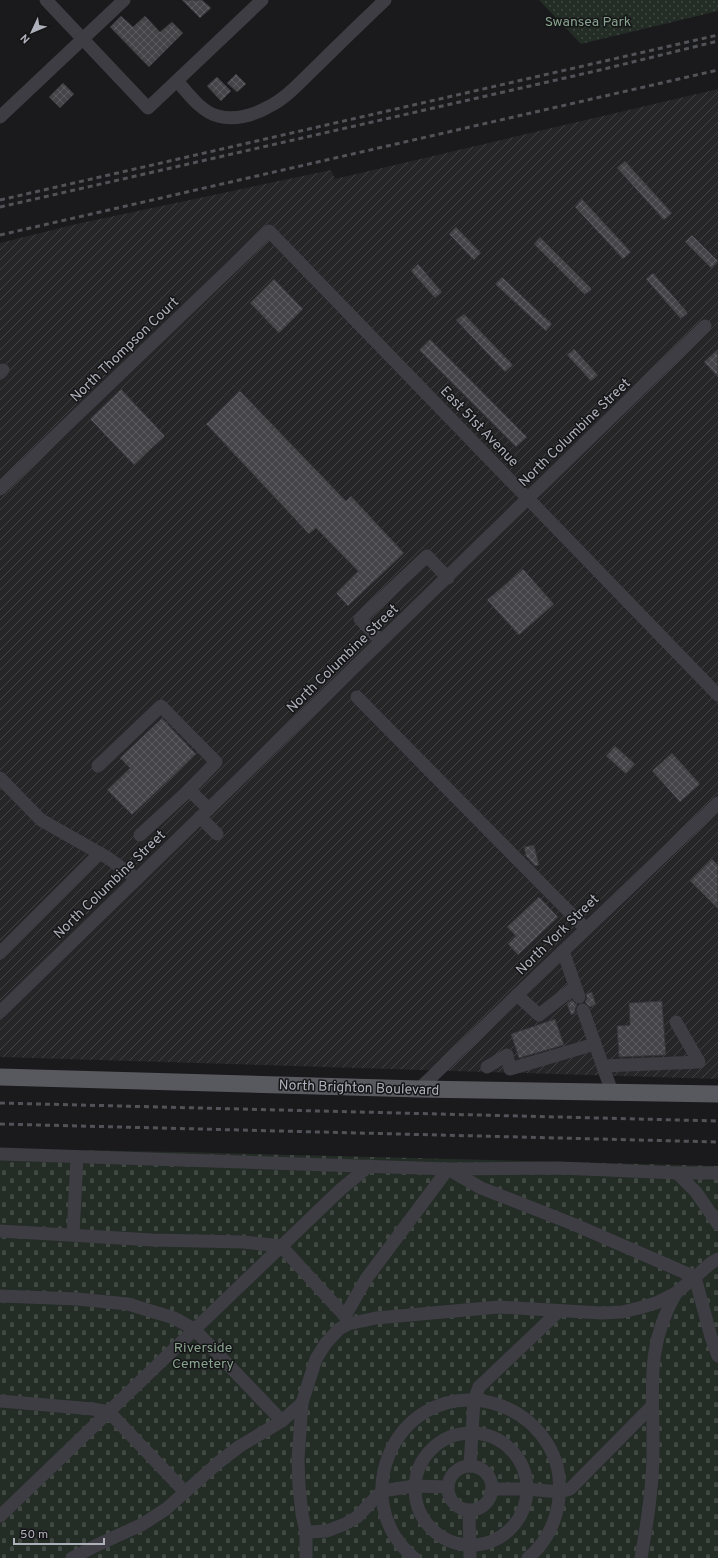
<svg xmlns="http://www.w3.org/2000/svg" width="718" height="1558" viewBox="0 0 718 1558" font-family="Overpass,sans-serif">
	<style>
		.industrial { fill: url(#industrial-furrows) }
		.cemetery { fill: url(#cemetery-stones) }
		.park { fill: url(#park-dots) }
		.building { fill: url(#building-cross-hatch); stroke: #353438 }
		.lines { fill: none; stroke-linecap: round; stroke-linejoin: round }
		.minor { stroke: #3d3d43; stroke-width: 13 }
		.major { stroke: #58585f; stroke-width: 17 }
		.rail { stroke: #525359; stroke-width: 3; stroke-dasharray: 5 4; stroke-linecap: butt }
		.labels { text-anchor: middle; stroke-width: 3; stroke-linejoin: round; paint-order: stroke }
		.park-label { font-size: 14px; fill: #87a38d; stroke: #151517 }
		.street-label { font-size: 14px; fill: #aeb0ba; stroke: #151517 }
	</style>
	<defs>
		<pattern id="industrial-furrows" width="10" height="10" patternUnits="userSpaceOnUse"><rect width="10" height="10" fill="#262629"/><path d="M-1 1l2-2M0 10L10 0M9 11l2-2" fill="none" stroke="#434346"/></pattern>
		<pattern id="cemetery-stones" width="16" height="16" patternUnits="userSpaceOnUse"><rect width="16" height="16" fill="#242c26"/><path d="M2 7V4a2 2 0 0 1 4 0v3zM10 15v-3a2 2 0 0 1 4 0v3z" fill="#414843"/></pattern>
		<pattern id="park-dots" width="8" height="8" patternUnits="userSpaceOnUse"><rect width="8" height="8" fill="#242c26"/><path d="M2 2h.1M6 6h.1" fill="none" stroke="#414843" stroke-width="1.8" stroke-linecap="round"/></pattern>
		<pattern id="building-cross-hatch" width="8" height="8" patternUnits="userSpaceOnUse"><rect width="8" height="8" fill="#454549"/><path d="M0 0l8 8M0 8l8-8" fill="none" stroke="#5d5d61"/></pattern>
	</defs>
	<rect width="100%" height="100%" fill="#1a1a1c"/>
	<polygon class="industrial" points="718,89 718,1079 0,1057 0,243 81,223 331,170 335,179"/>
	<polygon class="cemetery" points="0,1149 182,1152 718,1166 718,1558 0,1558"/>
	<polygon class="park" points="539,0 718,0 718,11 581,44"/>
	<g class="building">
		<polygon points="182,0 202,0 211,8 200,18"/>
		<polygon points="121,16 133,27 145,16 160,32 172,22 183,33 149,67 110,27"/>
		<polygon points="236,74 246,84 237,92 227,83"/>
		<polygon points="217,77 231,91 221,101 207,86"/>
		<polygon points="63,83 74,94 60,108 49,97"/>
		<polygon points="625,161 672,213 664,220 617,168"/>
		<polygon points="582,199 631,252 623,259 575,207"/>
		<polygon points="456,227 481,253 474,260 449,234"/>
		<polygon points="692,235 718,261 711,268 685,242"/>
		<polygon points="540,237 592,289 585,295 534,244"/>
		<polygon points="418,264 442,292 435,298 411,271"/>
		<polygon points="653,273 688,313 681,319 646,279"/>
		<polygon points="502,277 552,324 546,331 495,284"/>
		<polygon points="274,279 303,309 279,333 250,303"/>
		<polygon points="464,314 513,365 505,372 456,320"/>
		<polygon points="430,339 527,437 516,447 419,350"/>
		<polygon points="574,349 598,375 591,381 567,355"/>
		<polygon points="718,349 718,377 704,362"/>
		<polygon points="121,389 165,436 134,465 90,419"/>
		<polygon points="240,391 346,501 351,496 404,553 348,606 336,593 358,571 316,528 309,534 206,424"/>
		<polygon points="523,569 554,604 519,635 487,600"/>
		<polygon points="162,718 196,754 132,815 107,790 130,768 120,758"/>
		<polygon points="615,746 635,764 626,774 606,756"/>
		<polygon points="672,753 700,784 680,802 652,771"/>
		<polygon points="534,845 539,865 535,866 526,856 524,847"/>
		<polygon points="712,859 718,865 718,909 690,881"/>
		<polygon points="539,897 558,917 518,955 508,944 516,936 507,927"/>
		<polygon points="592,992 596,1005 590,1007 585,1002 587,998 586,994"/>
		<polygon points="572,1000 577,1005 575,1009 575,1013 571,1015 567,1004"/>
		<polygon points="662,1001 666,1055 619,1057 617,1026 630,1025 629,1003"/>
		<polygon points="555,1019 564,1045 519,1058 511,1034"/>
	</g>
	<g class="lines">
		<g class="minor">
			<polyline points="46,0 148,108 262,0"/>
			<path d="M177 81C188 93 201 112 218 116 234 121 254 115 268 107 287 98 302 80 317 66 339 44 362 22 385 0"/>
			<polyline points="0,117 124,0"/>
			<polyline points="0,373 3,370"/>
			<polyline points="0,489 269,231 718,695"/>
			<polyline points="381,641 360,619 427,556 448,578"/>
			<polyline points="357,697 586,929"/>
			<polyline points="98,766 161,706 216,762 189,790"/>
			<polyline points="0,778 41,820 108,858 137,879"/>
			<polyline points="200,817 217,834"/>
			<polyline points="140,835 189,790 209,809"/>
			<polyline points="563,951 579,997"/>
			<polyline points="0,953 100,853"/>
			<polyline points="517,995 539,1015 575,987"/>
			<polyline points="583,1010 612,1092"/>
			<polyline points="0,1012 705,326"/>
			<polyline points="603,1066 699,1062 676,1022"/>
			<polyline points="487,1067 507,1055 510,1069 595,1044"/>
			<polyline points="419,1089 718,803"/>
			<polyline points="0,1154 448,1169 560,1168 677,1173 718,1173"/>
			<polyline points="677,1173 696,1192 718,1224"/>
			<polyline points="0,1231 153,1240 243,1242 281,1246 345,1316 347,1322"/>
			<polyline points="73,1235 77,1157"/>
			<polyline points="718,1259 711,1263 695,1277 711,1337 718,1356"/>
			<polyline points="0,1296 77,1299 128,1304 174,1318 194,1329 282,1421"/>
			<polyline points="0,1401 93,1409 109,1412 185,1492"/>
			<circle cx="471" cy="1489" r="56"/>
			<polyline points="470,1466 474,1400 479,1387 559,1311"/>
			<circle cx="470" cy="1488" r="22"/>
			<polyline points="492,1489 526,1489 560,1492 570,1489 651,1407"/>
			<polyline points="469,1510 470,1558"/>
			<polyline points="0,1516 340,1190 369,1166"/>
			<polyline points="306,1532 327,1531 345,1524 357,1517 382,1491 414,1486 448,1487"/>
			<polyline points="72,1558 95,1546 143,1524 166,1509 219,1462 240,1446 282,1421 302,1403"/>
			<polyline points="306,1558 306,1532 302,1514 299,1486 298,1459 302,1403 316,1359 326,1343 339,1329 348,1324 376,1318 499,1307 602,1313 622,1312 639,1308 656,1303 676,1293 695,1277 573,1224 481,1188 448,1169 366,1279 345,1316"/>
			<path d="M414 1558C346 1501 394 1388 483 1401 500 1404 516 1411 529 1422 545 1436 557 1456 559 1477 562 1508 552 1538 528 1558"/>
			<path d="M641 1558C647 1523 653 1487 653 1451 654 1391 644 1349 676 1293"/>
		</g>
		<polyline class="major" points="0,1077 419,1089 718,1094"/>
		<g class="rail">
			<polyline points="0,200 718,35"/>
			<polyline points="0,207 600,70 718,41"/>
			<polyline points="0,235 718,70"/>
			<polyline points="0,1103 718,1121"/>
			<polyline points="0,1124 718,1142"/>
		</g>
	</g>
	<g class="labels">
		<g class="park-label">
			<text x="588" y="26">Swansea Park</text>
			<text x="203" y="1352">Riverside<tspan x="203" dy="16">Cemetery</tspan></text>
		</g>
		<g class="street-label">
			<text transform="translate(124 349) rotate(-44)" y="5">North Thompson Court</text>
			<text transform="translate(480 426) rotate(46)" y="5">East 51st Avenue</text>
			<text transform="translate(574 432) rotate(-44)" y="5">North Columbine Street</text>
			<text transform="translate(342 658) rotate(-44)" y="5">North Columbine Street</text>
			<text transform="translate(109 884) rotate(-44)" y="5">North Columbine Street</text>
			<text transform="translate(557 934) rotate(-44)" y="5">North York Street</text>
			<text transform="translate(359 1087) rotate(2)" y="5">North Brighton Boulevard</text>
		</g>
	</g>
	<g transform="translate(32 32) rotate(226)" stroke="#151517" stroke-width="3" paint-order="stroke">
	<path d="M0-3L7 15L0 10L-7 15Z" fill="#aeb0ba"/>
	<text y="-6" font-size="11" font-weight="bold" text-anchor="middle" fill="#aeb0ba">N</text>
	</g>
	<path d="M14 1538v6h90v-6" fill="none" stroke="#aeb0ba" stroke-width="2"/>
	<text x="20" y="1538" font-size="12" fill="#aeb0ba" stroke="#151517" stroke-width="3" paint-order="stroke">50 m</text>
</svg>
